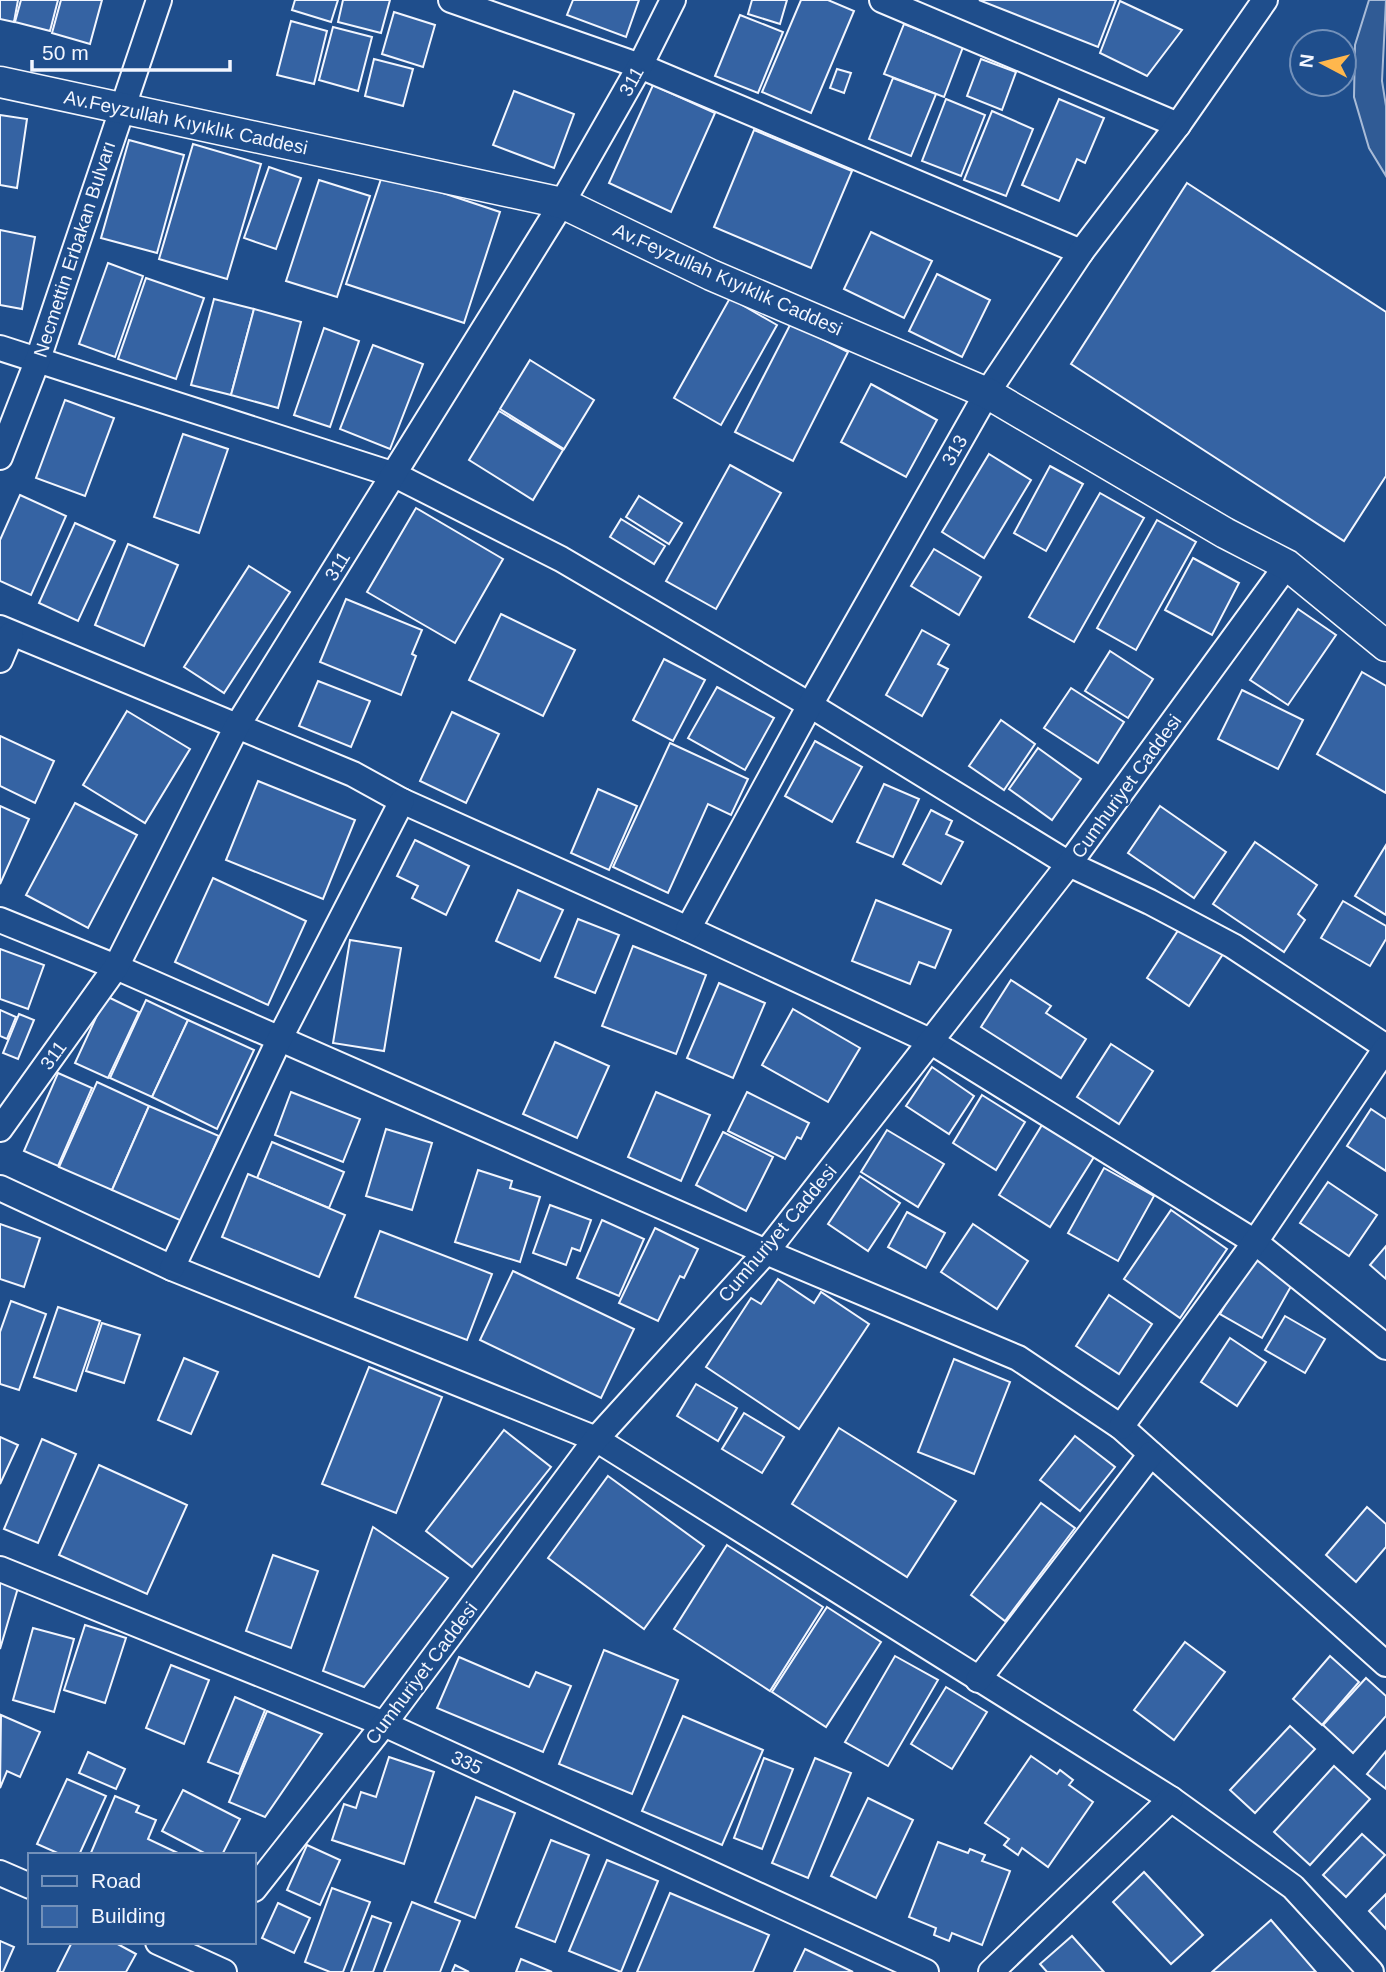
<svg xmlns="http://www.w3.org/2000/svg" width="1386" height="1972" viewBox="0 0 1386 1972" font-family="Arial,sans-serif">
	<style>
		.built { fill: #305b95; stroke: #a8bbd7; stroke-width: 2 }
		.building { fill: #3563a3; stroke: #f2f6ff; stroke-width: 2 }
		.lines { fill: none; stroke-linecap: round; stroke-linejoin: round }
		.minor-casing { stroke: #f2f6ff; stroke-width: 28 }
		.tertiary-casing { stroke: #f2f6ff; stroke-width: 33 }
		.minor { stroke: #1f4e8c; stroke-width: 24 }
		.tertiary { stroke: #1f4e8c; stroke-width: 30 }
		.labels { text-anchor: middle; stroke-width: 5; stroke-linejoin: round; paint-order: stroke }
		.street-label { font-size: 19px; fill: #f2f6ff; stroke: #1f4e8c }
	</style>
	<rect width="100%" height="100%" fill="#1f4e8c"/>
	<polygon class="built" points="1369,0 1386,0 1382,81 1386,106 1386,176 1369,148 1354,97 1355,45"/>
	<g class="building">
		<polygon points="0,0 18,0 14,22 0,19"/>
		<polygon points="21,0 58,0 50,31 15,22"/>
		<polygon points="61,0 102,0 90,44 52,33"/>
		<polygon points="295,0 338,0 331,22 292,10"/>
		<polygon points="343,0 390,0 381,33 338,22"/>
		<polygon points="573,0 639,0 626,37 567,15"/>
		<polygon points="752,0 787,0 780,24 748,14"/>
		<polygon points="801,0 828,0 854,11 811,113 762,92"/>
		<polygon points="979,0 1116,0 1098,47"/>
		<polygon points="1120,1 1182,30 1147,76 1100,53"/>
		<polygon points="394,12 435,25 423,67 382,54"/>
		<polygon points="740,15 783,32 758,93 715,76"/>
		<polygon points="291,21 327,31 314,84 277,75"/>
		<polygon points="904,24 963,47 944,97 884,74"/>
		<polygon points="333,27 372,37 358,91 319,80"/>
		<polygon points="374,59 413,69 403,106 365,96"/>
		<polygon points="981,59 1016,72 1002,110 967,96"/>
		<polygon points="837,69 851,73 844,93 830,88"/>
		<polygon points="893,78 936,94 911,156 869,139"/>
		<polygon points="653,85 715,113 671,212 609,183"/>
		<polygon points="514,91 574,114 554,168 493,145"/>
		<polygon points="946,99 985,115 961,176 922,161"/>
		<polygon points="1059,99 1104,118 1085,163 1077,159 1059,201 1022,185"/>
		<polygon points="992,111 1033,129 1006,196 964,180"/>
		<polygon points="0,115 27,119 17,188 0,185"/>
		<polygon points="754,130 852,171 811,268 714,227"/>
		<polygon points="129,140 184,155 157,253 101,238"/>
		<polygon points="193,144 261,164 227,279 159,259"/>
		<polygon points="269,167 301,178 276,249 244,238"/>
		<polygon points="383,173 500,212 464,323 346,284"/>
		<polygon points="319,180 370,196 337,297 286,281"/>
		<polygon points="1187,183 1386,312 1386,476 1344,541 1071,364"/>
		<polygon points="0,230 35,237 22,309 0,305"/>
		<polygon points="871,232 932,261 904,318 844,289"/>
		<polygon points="108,263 143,276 115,357 79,344"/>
		<polygon points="937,274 990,300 962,357 909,331"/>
		<polygon points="146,278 204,298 176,379 118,359"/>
		<polygon points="730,298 777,325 721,425 674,398"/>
		<polygon points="214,299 254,309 231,395 191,385"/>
		<polygon points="254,309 301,322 278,408 231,395"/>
		<polygon points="791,323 848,352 793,461 735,432"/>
		<polygon points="324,328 359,341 330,427 294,415"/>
		<polygon points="373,345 423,364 390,449 340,429"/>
		<polygon points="530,360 594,400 564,449 500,409"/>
		<polygon points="871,384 937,420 906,477 841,442"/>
		<polygon points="65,400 114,418 85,496 36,478"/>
		<polygon points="499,411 563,450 533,500 469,460"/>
		<polygon points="183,434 228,449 199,533 154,517"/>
		<polygon points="989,454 1031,480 984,558 942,532"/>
		<polygon points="730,465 781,493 716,609 666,581"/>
		<polygon points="1050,466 1083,484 1046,551 1014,533"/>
		<polygon points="1100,493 1144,518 1074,642 1029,617"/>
		<polygon points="20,495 66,516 31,595 0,581 0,540"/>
		<polygon points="639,496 682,523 669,544 626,517"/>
		<polygon points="416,508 503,559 455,643 367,592"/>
		<polygon points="621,519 665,546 654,564 610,537"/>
		<polygon points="1157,520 1196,542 1136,650 1097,628"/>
		<polygon points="75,523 115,541 78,621 39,603"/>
		<polygon points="128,544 178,565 144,646 95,625"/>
		<polygon points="934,549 981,577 959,615 911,586"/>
		<polygon points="1193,558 1239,583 1212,635 1165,610"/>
		<polygon points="249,566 290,592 224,693 184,667"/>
		<polygon points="346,599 422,630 412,654 416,656 401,695 320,662"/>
		<polygon points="1298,609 1336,635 1288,705 1250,680"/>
		<polygon points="501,614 575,650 543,716 469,680"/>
		<polygon points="922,630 949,645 938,664 948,669 922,716 886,695"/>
		<polygon points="1110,651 1153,679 1128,718 1085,691"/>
		<polygon points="664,659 705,680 673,741 633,720"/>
		<polygon points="1362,672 1386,686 1386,793 1317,754"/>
		<polygon points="318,681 370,701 351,747 299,726"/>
		<polygon points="717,687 774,718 745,770 688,738"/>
		<polygon points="1071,688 1124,722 1098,763 1044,728"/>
		<polygon points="1242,690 1303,720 1278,769 1218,739"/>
		<polygon points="127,711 190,749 145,823 83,785"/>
		<polygon points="452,712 499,734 466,803 420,781"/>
		<polygon points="1001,720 1035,744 1004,790 969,766"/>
		<polygon points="0,736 54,761 35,803 0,786"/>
		<polygon points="815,741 862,767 832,822 785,796"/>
		<polygon points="670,743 748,779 731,815 708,804 668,893 613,867"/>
		<polygon points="1038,748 1081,779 1052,820 1009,789"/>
		<polygon points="258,781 355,820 323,899 226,860"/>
		<polygon points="884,784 919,799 893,857 857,842"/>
		<polygon points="598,789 637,806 609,870 571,853"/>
		<polygon points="75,803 137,835 88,928 26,895"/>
		<polygon points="0,806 29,819 0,884"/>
		<polygon points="1160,806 1226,852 1194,898 1128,853"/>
		<polygon points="931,810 952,821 946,834 963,842 941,884 903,864"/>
		<polygon points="415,840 469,866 446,915 412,898 418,886 397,876"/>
		<polygon points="1255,842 1317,885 1298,914 1305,920 1284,952 1213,904"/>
		<polygon points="1386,845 1386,915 1355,896"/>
		<polygon points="213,878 306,921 268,1005 175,962"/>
		<polygon points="518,890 563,910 540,961 496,941"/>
		<polygon points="876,900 951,930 935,968 919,962 910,984 852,961"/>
		<polygon points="1343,901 1386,926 1386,939 1370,966 1321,938"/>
		<polygon points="578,919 619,935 595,993 555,977"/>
		<polygon points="1181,926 1223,954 1189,1006 1147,978"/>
		<polygon points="350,940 401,948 384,1051 333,1043"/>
		<polygon points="633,946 706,975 676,1054 602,1026"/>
		<polygon points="0,949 44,965 28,1009 0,999"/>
		<polygon points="1011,980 1051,1006 1046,1013 1086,1039 1061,1078 981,1027"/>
		<polygon points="719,983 765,1003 733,1078 687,1058"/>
		<polygon points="106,996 139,1012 108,1078 75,1063"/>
		<polygon points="146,1000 188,1020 152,1097 110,1078"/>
		<polygon points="793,1009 860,1048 828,1102 762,1065"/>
		<polygon points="0,1010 16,1017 7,1039 0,1036"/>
		<polygon points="19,1014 34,1020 18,1059 3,1053"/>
		<polygon points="188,1020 254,1050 217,1129 152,1097"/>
		<polygon points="555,1042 609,1066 577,1138 523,1114"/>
		<polygon points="1111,1044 1153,1071 1119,1124 1077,1097"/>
		<polygon points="932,1067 974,1096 949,1134 906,1106"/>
		<polygon points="58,1073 92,1088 58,1166 24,1151"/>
		<polygon points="97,1082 149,1106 112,1190 59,1167"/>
		<polygon points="291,1092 360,1119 343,1162 275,1135"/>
		<polygon points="656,1092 710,1115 681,1181 628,1157"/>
		<polygon points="747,1092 809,1123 801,1139 797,1137 785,1159 728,1131"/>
		<polygon points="982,1095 1025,1122 996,1170 953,1143"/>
		<polygon points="149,1106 219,1136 182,1221 112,1190"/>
		<polygon points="1371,1109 1386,1119 1386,1171 1347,1146"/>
		<polygon points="1042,1125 1094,1157 1050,1227 999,1195"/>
		<polygon points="386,1129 432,1143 412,1210 366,1196"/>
		<polygon points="887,1130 944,1164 918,1207 861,1172"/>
		<polygon points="723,1132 773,1157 746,1211 696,1185"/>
		<polygon points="272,1142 344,1172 329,1208 257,1178"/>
		<polygon points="1104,1168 1154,1196 1118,1261 1068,1233"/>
		<polygon points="478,1170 512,1181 510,1188 540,1197 520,1262 455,1242"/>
		<polygon points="248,1174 345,1215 319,1277 222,1237"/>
		<polygon points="860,1176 900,1203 868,1251 828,1224"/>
		<polygon points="1328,1182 1377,1215 1349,1256 1300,1223"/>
		<polygon points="550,1205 591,1220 580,1251 572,1248 566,1265 533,1253"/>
		<polygon points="1171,1210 1227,1249 1180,1318 1124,1279"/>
		<polygon points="907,1212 945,1233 926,1268 888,1247"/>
		<polygon points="602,1220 644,1239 619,1296 577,1278"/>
		<polygon points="0,1224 40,1238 24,1287 0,1279"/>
		<polygon points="973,1224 1028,1261 997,1309 941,1272"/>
		<polygon points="655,1228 698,1249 684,1278 680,1276 658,1321 619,1303"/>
		<polygon points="380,1231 492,1274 467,1340 355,1297"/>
		<polygon points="1386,1246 1386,1279 1370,1265"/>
		<polygon points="1252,1257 1294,1281 1262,1338 1220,1314"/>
		<polygon points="513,1271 634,1329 601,1398 480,1340"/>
		<polygon points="778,1279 814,1303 821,1292 869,1324 799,1429 706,1367 751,1298 761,1304"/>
		<polygon points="1109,1295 1152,1324 1119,1374 1076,1346"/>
		<polygon points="11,1301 46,1314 19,1390 0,1384 0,1332"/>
		<polygon points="58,1307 100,1321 76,1391 34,1377"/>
		<polygon points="1285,1316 1325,1339 1305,1373 1265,1350"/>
		<polygon points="102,1323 140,1335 124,1383 86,1371"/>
		<polygon points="1230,1338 1266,1362 1237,1406 1201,1382"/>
		<polygon points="184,1358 218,1372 191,1434 158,1420"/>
		<polygon points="954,1359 1010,1382 974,1474 918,1452"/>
		<polygon points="369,1367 442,1397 396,1513 322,1484"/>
		<polygon points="696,1384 737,1408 718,1441 677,1416"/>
		<polygon points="744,1413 784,1437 762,1473 722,1449"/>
		<polygon points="839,1428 956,1501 907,1577 792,1504"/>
		<polygon points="504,1430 551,1467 472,1567 426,1531"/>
		<polygon points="1075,1436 1115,1467 1080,1511 1040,1480"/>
		<polygon points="0,1437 18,1445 0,1484"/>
		<polygon points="42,1439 76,1454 38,1543 4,1529"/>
		<polygon points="99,1465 187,1505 147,1594 59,1555"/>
		<polygon points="608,1476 704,1546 644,1629 548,1558"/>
		<polygon points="1041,1503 1075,1528 1005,1621 971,1595"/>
		<polygon points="1367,1507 1386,1524 1386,1547 1356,1582 1326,1555"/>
		<polygon points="373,1527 448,1578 364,1687 323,1671"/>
		<polygon points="727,1545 823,1607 770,1691 674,1629"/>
		<polygon points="273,1555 318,1571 291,1648 246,1631"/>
		<polygon points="0,1575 20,1581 0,1649"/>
		<polygon points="827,1607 881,1642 826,1727 772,1692"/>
		<polygon points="85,1625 126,1638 105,1703 64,1690"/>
		<polygon points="33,1628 74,1639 54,1712 13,1700"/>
		<polygon points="1185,1642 1225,1672 1174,1740 1134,1710"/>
		<polygon points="604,1650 678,1680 632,1794 559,1764"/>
		<polygon points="895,1656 938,1680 888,1766 845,1742"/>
		<polygon points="1330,1656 1359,1682 1322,1725 1293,1699"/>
		<polygon points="459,1657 529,1687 536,1672 571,1686 543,1752 437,1708"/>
		<polygon points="171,1665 209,1680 184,1744 146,1728"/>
		<polygon points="1366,1678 1386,1696 1386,1716 1353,1753 1323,1725"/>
		<polygon points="946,1687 987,1712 952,1769 911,1744"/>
		<polygon points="235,1697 265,1710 239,1774 208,1762"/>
		<polygon points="267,1711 322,1734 265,1817 229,1802"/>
		<polygon points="1,1715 40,1732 20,1777 7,1771 0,1788"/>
		<polygon points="683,1716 763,1750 722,1845 642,1811"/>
		<polygon points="1290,1726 1315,1749 1255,1813 1230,1790"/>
		<polygon points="1386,1751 1386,1789 1367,1774"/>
		<polygon points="88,1752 125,1769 116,1789 79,1773"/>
		<polygon points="1031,1756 1057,1774 1060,1770 1073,1780 1069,1785 1093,1802 1048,1867 1022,1848 1018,1855 1004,1845 1009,1839 985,1823"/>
		<polygon points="389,1757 434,1772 404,1864 332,1840 344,1804 356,1808 361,1792 376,1797"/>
		<polygon points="764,1758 793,1769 762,1849 734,1838"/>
		<polygon points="815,1758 851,1773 808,1878 772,1863"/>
		<polygon points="1334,1766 1370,1799 1310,1865 1274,1832"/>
		<polygon points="67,1779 106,1796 79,1855 62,1855 37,1844"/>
		<polygon points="183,1790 240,1819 222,1855 208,1855 162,1831"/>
		<polygon points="115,1796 139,1806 136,1812 156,1820 148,1839 182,1855 90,1855"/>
		<polygon points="476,1797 515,1813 475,1918 435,1902"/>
		<polygon points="868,1798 913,1820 876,1898 831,1876"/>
		<polygon points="1362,1834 1385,1855 1346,1897 1323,1875"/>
		<polygon points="551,1840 589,1855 555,1942 516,1927"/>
		<polygon points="938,1842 968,1853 970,1849 985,1855 982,1861 1010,1871 982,1945 952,1933 949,1941 934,1935 936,1928 909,1917"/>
		<polygon points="307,1845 340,1860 320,1905 287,1890"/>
		<polygon points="607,1860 658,1881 621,1972 569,1951"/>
		<polygon points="1144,1872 1203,1935 1171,1964 1113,1902"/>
		<polygon points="332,1888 370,1902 343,1972 330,1972 305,1962"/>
		<polygon points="670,1893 769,1935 753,1972 637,1972"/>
		<polygon points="1386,1894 1386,1929 1369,1911"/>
		<polygon points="412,1902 460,1921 440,1972 384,1972"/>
		<polygon points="278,1903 310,1918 294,1953 262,1938"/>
		<polygon points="372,1916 391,1923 373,1972 351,1972"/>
		<polygon points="1271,1920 1316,1972 1212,1972"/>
		<polygon points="1072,1936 1104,1972 1047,1972 1040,1964"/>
		<polygon points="0,1941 14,1947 3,1972 0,1972"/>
		<polygon points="72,1942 114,1942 136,1954 126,1972 57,1972"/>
		<polygon points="805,1949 853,1972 794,1972"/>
		<polygon points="521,1959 552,1972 516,1972"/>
		<polygon points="455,1965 469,1972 452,1972"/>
	</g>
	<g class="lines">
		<defs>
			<g id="minor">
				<polyline points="451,0 640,66 1081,252"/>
				<polyline points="882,0 1178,125"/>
				<polyline points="0,348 395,475 561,559 810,705 1069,864 1150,902 1233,946 1386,1047"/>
				<polyline points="0,457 38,359 159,0"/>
				<polyline points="0,628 353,774 402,801 688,929 930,1041 1255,1242 1386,1347"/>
				<polyline points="0,660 11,634"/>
				<polyline points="0,920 116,967 766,1252 1018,1358 1121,1427 1386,1664"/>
				<polyline points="688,929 810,705 987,393 1081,252 1178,125 1265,0"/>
				<polyline points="0,1129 116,967 236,728 562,203 640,66 673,0"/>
				<polyline points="0,1188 172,1268 596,1439 1171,1799 1293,1887 1371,1972"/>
				<polyline points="172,1268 279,1040 402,801"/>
				<polyline points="1121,1427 1255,1242 1386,1048"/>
				<polyline points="0,1569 384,1724 926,1972"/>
				<polyline points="978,1680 1151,1454"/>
				<polyline points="0,1873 30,1886"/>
				<polyline points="254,1889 384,1724 596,1439 766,1252 1069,864 1287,565"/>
				<polyline points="158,1942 224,1972"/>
				<polyline points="991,1972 1171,1799"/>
			</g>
			<polyline id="tertiary" points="0,82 562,203 711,275 987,393 1225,533 1287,565 1386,646"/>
		</defs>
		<use href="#minor" class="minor-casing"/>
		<use href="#tertiary" class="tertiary-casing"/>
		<use href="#minor" class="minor"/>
		<use href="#tertiary" class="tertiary"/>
	</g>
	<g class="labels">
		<g class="street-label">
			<text transform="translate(631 81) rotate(-61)" y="7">311</text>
			<text transform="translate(186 122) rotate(12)" y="7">Av.Feyzullah Kıyıklık Caddesi</text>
			<text transform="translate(74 249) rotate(-72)" y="7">Necmettin Erbakan Bulvarı</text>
			<text transform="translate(728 279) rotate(24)" y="7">Av.Feyzullah Kıyıklık Caddesi</text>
			<text transform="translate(954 450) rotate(-60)" y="7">313</text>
			<text transform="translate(337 566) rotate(-58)" y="7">311</text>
			<text transform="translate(1126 786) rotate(-54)" y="7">Cumhuriyet Caddesi</text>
			<text transform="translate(53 1055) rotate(-54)" y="7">311</text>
			<text transform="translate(777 1233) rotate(-50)" y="7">Cumhuriyet Caddesi</text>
			<text transform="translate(421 1673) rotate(-53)" y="7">Cumhuriyet Caddesi</text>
			<text transform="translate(467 1762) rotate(25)" y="7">335</text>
		</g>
	</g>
	<rect x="28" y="1853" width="228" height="91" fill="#1f4e8c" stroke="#7391ba" stroke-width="2"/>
	<rect x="42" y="1876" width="35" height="10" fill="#1f4e8c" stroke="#7391ba" stroke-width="2"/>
	<text x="91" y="1888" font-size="21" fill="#f2f6ff">Road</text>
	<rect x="42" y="1906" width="35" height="21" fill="#3563a3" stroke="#7391ba" stroke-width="2"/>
	<text x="91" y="1923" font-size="21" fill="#f2f6ff">Building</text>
	<g transform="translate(1323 63) rotate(277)"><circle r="33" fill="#1f4e8c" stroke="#7391ba" stroke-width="2"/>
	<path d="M0-5L12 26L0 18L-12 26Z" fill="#ffb74d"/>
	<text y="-10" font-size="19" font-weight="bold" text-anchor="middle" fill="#f2f6ff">N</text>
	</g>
	<path d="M32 60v10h198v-10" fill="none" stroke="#f2f6ff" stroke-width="3.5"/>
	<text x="42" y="60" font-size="21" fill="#f2f6ff" stroke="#1f4e8c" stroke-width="5" paint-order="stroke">50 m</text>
</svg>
